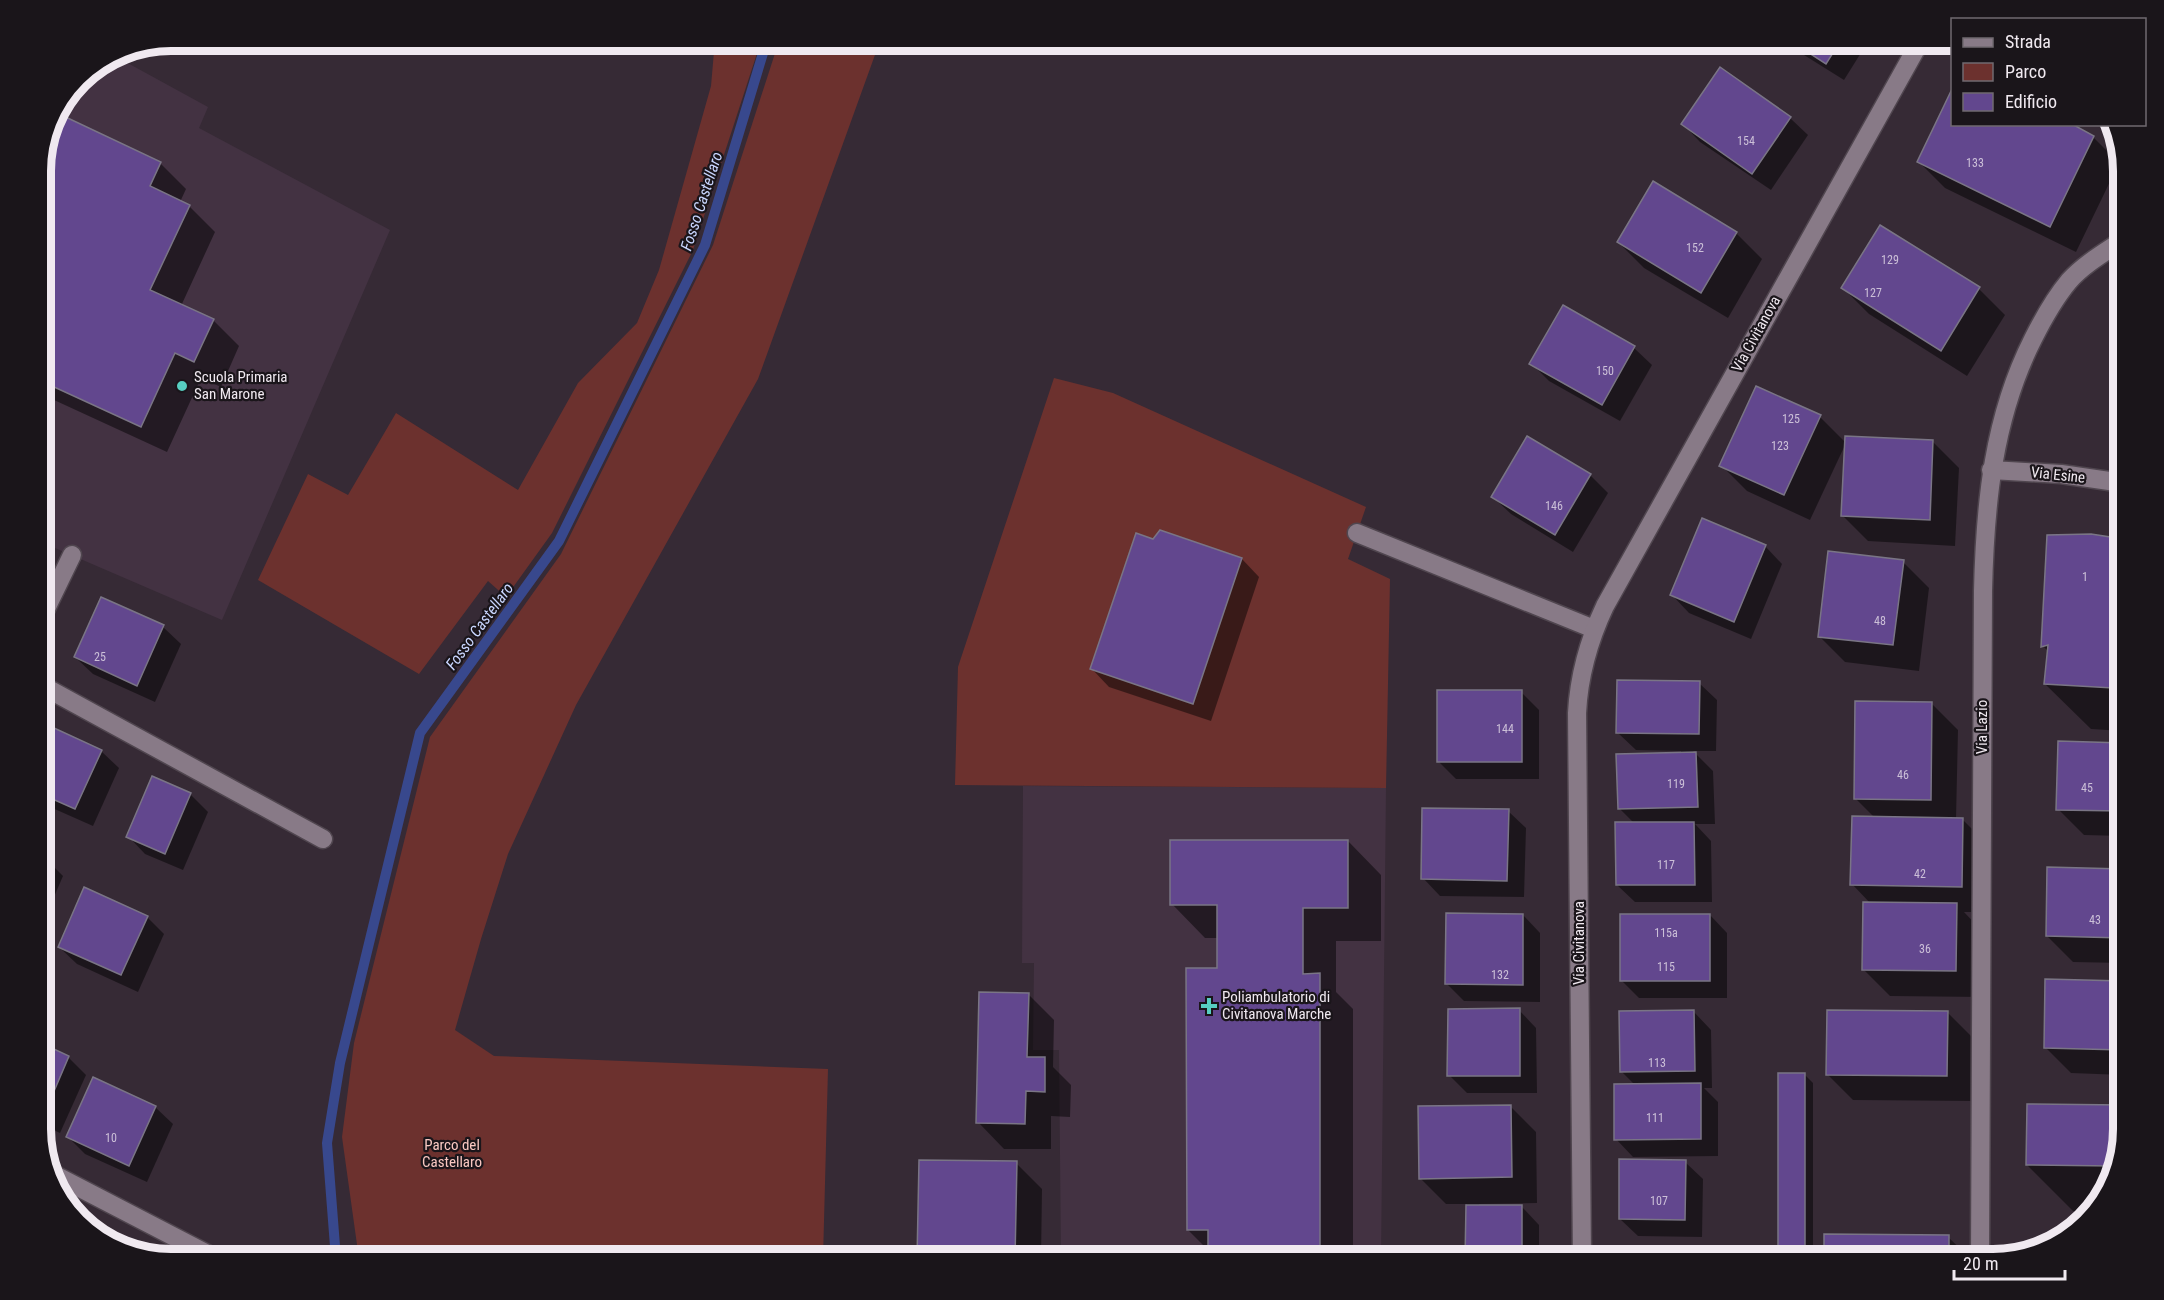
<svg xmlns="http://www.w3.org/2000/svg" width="2164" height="1300" viewBox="0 0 2164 1300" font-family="'Roboto Condensed',sans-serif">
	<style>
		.built { fill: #433242 }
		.green { fill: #6c312e; fill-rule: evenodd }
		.shadow { fill: #0007 }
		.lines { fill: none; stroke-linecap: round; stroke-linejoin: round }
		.stream { stroke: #38488d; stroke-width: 10 }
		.building { fill: #62478e; stroke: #7a7585; stroke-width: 1.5 }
		.lane-casing { stroke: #50464f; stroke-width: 21 }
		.street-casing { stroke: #50464f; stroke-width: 21 }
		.secondary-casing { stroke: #50464f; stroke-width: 21 }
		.lane { stroke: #887a87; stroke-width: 18 }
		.street { stroke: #887a87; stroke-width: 18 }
		.secondary { stroke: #887a87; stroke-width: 18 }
		.poi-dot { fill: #57cec1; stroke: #1a151a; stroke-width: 2 }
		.labels { text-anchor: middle; stroke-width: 4.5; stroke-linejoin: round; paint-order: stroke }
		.number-label { font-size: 12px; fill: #ccc0d8 }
		.street-label { font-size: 15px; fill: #f0e9f0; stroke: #1a151a }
		.poi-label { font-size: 15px; fill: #f0e9f0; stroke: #1a151a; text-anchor: start }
		.park-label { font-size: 15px; fill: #f9c7c1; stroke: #1a151a }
		.water-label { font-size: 16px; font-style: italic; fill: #c9d6fe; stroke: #1a151a }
		.rim { fill: none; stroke: #f0e9f0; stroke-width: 8 }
	</style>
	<rect width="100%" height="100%" fill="#362a35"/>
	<g class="built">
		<polygon points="113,55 208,107 199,128 390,230 222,620 41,542 41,163 54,113 79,78"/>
		<polygon points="1023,786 1386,788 1381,1259 1061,1259 1059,1050 1033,1050 1034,963 1022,963"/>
	</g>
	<g class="green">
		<polygon points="715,40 761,41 693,250 552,533 506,597 488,581 419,674 258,580 308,474 348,495 396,413 518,490 578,383 637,323 659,270 711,86"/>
		<polygon points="779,41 880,41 758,379 576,705 508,854 481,939 455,1030 494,1056 828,1069 823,1259 359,1259 342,1137 354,1043 430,737 561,554 713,245"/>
		<path d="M1054 378 1113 393 1366 507 1348 559 1390 579 1386 788 955 785 958 667ZM1160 530 1242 558 1193 704 1090 669 1136 533 1153 539Z"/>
	</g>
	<g class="shadow">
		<polygon points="1780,40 1869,40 1844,80"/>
		<polygon points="1952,93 1952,124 2093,137 2119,163 2076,252 1945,188 1919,162"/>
		<polygon points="54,114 160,163 186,189 180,202 189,206 215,232 181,306 213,320 239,346 221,387 201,378 167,452 41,394 41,163"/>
		<polygon points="1790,118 1808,135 1771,190 1700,142 1683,124"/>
		<polygon points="1654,183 1736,233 1762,259 1728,318 1644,268 1618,242"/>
		<polygon points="1880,227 1979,289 2005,315 1967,376 1869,314 1843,288"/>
		<polygon points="1564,307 1634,348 1652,365 1620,421 1549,381 1531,363"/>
		<polygon points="1820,417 1846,443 1810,520 1747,491 1721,465"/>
		<polygon points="1528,438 1590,475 1608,493 1573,552 1511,514 1493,497"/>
		<polygon points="1933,442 1959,468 1955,546 1868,541 1842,515"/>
		<polygon points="1161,532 1242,559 1259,577 1211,721 1109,687 1092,669 1153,541"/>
		<polygon points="2090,536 2123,540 2123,731 2091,729 2045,684 2049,652 2043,646"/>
		<polygon points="1765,546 1782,564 1751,639 1689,613 1672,595"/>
		<polygon points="1903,562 1929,588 1919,671 1845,662 1819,636"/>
		<polygon points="102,599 163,627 181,644 155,702 93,674 75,657"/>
		<polygon points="1699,683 1717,700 1716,751 1693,751 1713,771 1715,824 1695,824 1711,841 1712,902 1635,902 1617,885 1634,823 1619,808 1681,754 1681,751 1636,750 1618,733"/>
		<polygon points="1521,692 1539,710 1539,779 1456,779 1439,762"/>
		<polygon points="1932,704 1958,730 1956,820 1963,820 1989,846 1988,912 1964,912 1982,931 1982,997 1890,996 1864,970 1871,904 1852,884 1875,818 1855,798"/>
		<polygon points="41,723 101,751 119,768 93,826 41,803"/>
		<polygon points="2059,742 2123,744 2123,836 2084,835 2058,809"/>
		<polygon points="153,778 191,795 208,812 183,870 145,854 128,836"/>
		<polygon points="1508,811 1526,828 1524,897 1440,896 1423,878"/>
		<polygon points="1348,841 1381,875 1381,941 1336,941 1336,992 1353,1009 1353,1259 1209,1259 1209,1251 1188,1230 1218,969 1218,938 1205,938 1172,904"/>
		<polygon points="41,856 46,859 63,876 41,927"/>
		<polygon points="2049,869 2123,871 2123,963 2073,962 2047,936"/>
		<polygon points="1523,915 1540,933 1540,1002 1464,1001 1447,984"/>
		<polygon points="1710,915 1727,933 1727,998 1639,998 1622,981"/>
		<polygon points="147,917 164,934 138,992 77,964 59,947"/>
		<polygon points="2046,980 2123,982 2123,1075 2071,1073 2045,1047"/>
		<polygon points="1028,994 1054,1020 1053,1067 1071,1085 1070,1117 1051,1116 1051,1149 1004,1149 978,1122"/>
		<polygon points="1519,1010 1536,1028 1537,1093 1467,1093 1449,1075"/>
		<polygon points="1694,1012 1711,1030 1712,1088 1704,1088 1718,1102 1718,1156 1633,1157 1616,1139 1636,1086 1621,1071"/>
		<polygon points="1948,1013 1974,1039 1973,1101 1853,1100 1827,1074"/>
		<polygon points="41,1045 69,1058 86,1075 60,1133 41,1124"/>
		<polygon points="1805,1075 1813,1083 1813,1259 1782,1259 1779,1257"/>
		<polygon points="1510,1106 1536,1132 1537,1203 1479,1204 1479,1206 1522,1207 1539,1225 1539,1259 1466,1259 1467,1204 1446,1204 1420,1178"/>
		<polygon points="2028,1106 2123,1107 2123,1130 2106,1195 2090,1211 2073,1211 2027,1165"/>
		<polygon points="155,1107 173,1124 147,1182 85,1154 68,1137"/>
		<polygon points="920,1161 1016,1163 1042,1189 1041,1259 919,1259"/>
		<polygon points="1685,1162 1703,1179 1702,1237 1638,1236 1620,1219"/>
		<polygon points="87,1224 116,1237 126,1247 105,1242"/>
		<polygon points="1826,1235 1948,1237 1971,1259 1825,1259"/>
		<polygon points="1694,1254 1699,1259 1619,1259 1618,1257"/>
	</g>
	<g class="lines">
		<polyline class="stream" points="336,1259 327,1143 340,1063 420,733 559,541 705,245 767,40"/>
	</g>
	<g class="building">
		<polygon points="1789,40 1841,40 1826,64"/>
		<polygon points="1720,67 1791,117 1752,174 1681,124"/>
		<polygon points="1952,89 1952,124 2072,124 2094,136 2050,227 1917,162"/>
		<polygon points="55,112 161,162 150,186 190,205 150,290 214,319 194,362 175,353 141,427 41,381 41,163"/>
		<polygon points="1653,181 1737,232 1701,293 1617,242"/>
		<polygon points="1880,225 1980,287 1941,351 1841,288"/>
		<polygon points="2123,301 2123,318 2115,307"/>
		<polygon points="1563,305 1635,346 1602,405 1529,364"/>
		<polygon points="1756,386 1821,415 1784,495 1719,466"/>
		<polygon points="1527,436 1591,474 1555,535 1491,497"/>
		<polygon points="1845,436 1933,440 1930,520 1841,516"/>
		<polygon points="1702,518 1766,545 1734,622 1670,595"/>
		<polygon points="1160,530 1242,558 1193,704 1090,669 1136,533 1153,539"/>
		<polygon points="2091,534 2123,539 2123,610 2119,628 2113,688 2044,684 2048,645 2041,647 2047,535"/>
		<polygon points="1828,551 1904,560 1893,645 1818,637"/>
		<polygon points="101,597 164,625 137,686 74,657"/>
		<polygon points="1617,680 1700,681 1699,734 1616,733"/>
		<rect x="1437" y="690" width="85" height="72"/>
		<polygon points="1855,701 1932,702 1931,800 1854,799"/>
		<polygon points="41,722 102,750 75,809 41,794"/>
		<polygon points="2058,741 2123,743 2123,811 2056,810"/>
		<polygon points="1696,752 1698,807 1618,809 1616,754"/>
		<polygon points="152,776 191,793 165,854 126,837"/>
		<polygon points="1422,808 1509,809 1507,881 1421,879"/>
		<polygon points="1852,816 1963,818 1962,887 1850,885"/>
		<polygon points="1615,822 1694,822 1695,885 1616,885"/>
		<polygon points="1170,840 1348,840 1348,908 1303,908 1303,974 1320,973 1320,1253 1292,1253 1292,1259 1208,1259 1208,1230 1187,1230 1186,968 1217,968 1217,905 1170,905"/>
		<polygon points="41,855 47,858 41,871"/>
		<polygon points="2047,867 2123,869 2123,938 2046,936"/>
		<polygon points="84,887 148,916 121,975 58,947"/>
		<polygon points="1863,902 1957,903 1956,971 1862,970"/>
		<polygon points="1446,913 1523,914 1523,985 1445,984"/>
		<rect x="1620" y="914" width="90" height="67"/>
		<polygon points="2045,979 2123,981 2123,1050 2044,1048"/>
		<polygon points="979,992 1029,993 1027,1057 1045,1057 1045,1092 1026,1091 1025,1124 976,1123"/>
		<polygon points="1520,1008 1520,1076 1447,1076 1448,1009"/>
		<polygon points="1694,1010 1695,1071 1620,1072 1619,1011"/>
		<polygon points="1827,1010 1948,1011 1947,1076 1826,1075"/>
		<polygon points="41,1043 69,1056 43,1117 41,1116"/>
		<rect x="1778" y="1073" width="27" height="185"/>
		<polygon points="93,1077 156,1106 129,1166 66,1137"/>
		<polygon points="1701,1083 1701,1139 1614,1140 1614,1084"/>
		<polygon points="2027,1104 2123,1105 2123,1130 2113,1166 2026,1165"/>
		<polygon points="1511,1105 1512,1177 1419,1179 1418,1106"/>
		<polygon points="1619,1159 1686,1160 1685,1220 1619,1219"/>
		<polygon points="919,1160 1017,1161 1015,1259 917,1259"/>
		<polygon points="1466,1205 1522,1205 1522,1259 1465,1259"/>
		<polygon points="84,1220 117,1236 113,1244 105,1242"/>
		<polygon points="1824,1234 1949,1235 1949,1259 1824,1259"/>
		<polygon points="1694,1252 1695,1259 1617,1259 1617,1255"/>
	</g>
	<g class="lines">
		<defs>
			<polyline id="lane" points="41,685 323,839"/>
			<g id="street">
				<polyline points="1991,470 2061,474 2123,483"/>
				<polyline points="1357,533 1594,629"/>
				<polyline points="41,619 72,555"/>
				<path d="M1980 1259 1983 591C1985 504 1993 418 2033 339 2043 319 2054 299 2069 281 2083 265 2105 252 2123 240"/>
			</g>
			<g id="secondary">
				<polyline points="51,1173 217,1259"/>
				<path d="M1582 1259 1577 713C1579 674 1589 640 1605 606L1921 40"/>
			</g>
		</defs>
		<use href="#lane" class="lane-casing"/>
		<use href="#street" class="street-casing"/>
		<use href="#secondary" class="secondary-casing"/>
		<use href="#lane" class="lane"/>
		<use href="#street" class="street"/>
		<use href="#secondary" class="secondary"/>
	</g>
	<g class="poi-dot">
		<circle cx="182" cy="386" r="6"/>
		<path d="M1206 997h6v6h6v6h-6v6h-6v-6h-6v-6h6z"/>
	</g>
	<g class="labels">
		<g class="number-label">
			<text x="1746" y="145">154</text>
			<text x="1975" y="167">133</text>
			<text x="1695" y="252">152</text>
			<text x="1890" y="264">129</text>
			<text x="1873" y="297">127</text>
			<text x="1605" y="375">150</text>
			<text x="1791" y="423">125</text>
			<text x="1780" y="450">123</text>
			<text x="1554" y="510">146</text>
			<text x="2085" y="581">1</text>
			<text x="1880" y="625">48</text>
			<text x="100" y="661">25</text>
			<text x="1505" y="733">144</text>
			<text x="1903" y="779">46</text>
			<text x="1676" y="788">119</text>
			<text x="2087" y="792">45</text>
			<text x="1666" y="869">117</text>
			<text x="1920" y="878">42</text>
			<text x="2095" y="924">43</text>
			<text x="1666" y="937">115a</text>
			<text x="1925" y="953">36</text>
			<text x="1666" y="971">115</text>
			<text x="1500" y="979">132</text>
			<text x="1657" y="1067">113</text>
			<text x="1655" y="1122">111</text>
			<text x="111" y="1142">10</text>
			<text x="1659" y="1205">107</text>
		</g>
		<g class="street-label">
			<text transform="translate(1756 334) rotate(-61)" y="5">Via Civitanova</text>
			<text transform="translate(2058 475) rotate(6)" y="5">Via Esine</text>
			<text transform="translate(1982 727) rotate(-90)" y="5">Via Lazio</text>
			<text transform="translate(1579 943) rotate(-90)" y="5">Via Civitanova</text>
		</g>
		<g class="poi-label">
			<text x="194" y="382">Scuola Primaria<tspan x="194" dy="17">San Marone</tspan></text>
			<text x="1222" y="1002">Poliambulatorio di<tspan x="1222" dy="17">Civitanova Marche</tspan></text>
		</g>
		<g class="park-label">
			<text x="452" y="1150">Parco del<tspan x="452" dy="17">Castellaro</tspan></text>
		</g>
		<g class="water-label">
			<text transform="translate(701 201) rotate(-72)" y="6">Fosso Castellaro</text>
			<text transform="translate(479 626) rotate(-54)" y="6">Fosso Castellaro</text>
		</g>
	</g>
	<path d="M0 0H2164V1300H0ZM171 51H1993A120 120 0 0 1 2113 171V1129A120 120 0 0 1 1993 1249H171A120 120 0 0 1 51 1129V171A120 120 0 0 1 171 51Z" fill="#1a151a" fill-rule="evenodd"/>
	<path class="rim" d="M171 51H1993A120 120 0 0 1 2113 171V1129A120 120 0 0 1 1993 1249H171A120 120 0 0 1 51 1129V171A120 120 0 0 1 171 51Z"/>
	<rect x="1951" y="18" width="195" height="108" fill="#1a151a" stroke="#706a70" stroke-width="1.5"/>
	<rect x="1963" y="38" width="30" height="9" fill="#887a87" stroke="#706a70" stroke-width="1.5"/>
	<text x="2005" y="48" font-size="18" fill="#f0e9f0">Strada</text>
	<rect x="1963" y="63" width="30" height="18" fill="#6c312e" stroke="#706a70" stroke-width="1.5"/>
	<text x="2005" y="78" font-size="18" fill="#f0e9f0">Parco</text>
	<rect x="1963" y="93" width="30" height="18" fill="#62478e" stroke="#706a70" stroke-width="1.5"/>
	<text x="2005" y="108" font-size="18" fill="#f0e9f0">Edificio</text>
	<path d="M1954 1270v9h111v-9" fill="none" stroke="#f0e9f0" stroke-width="3"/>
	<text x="1963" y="1270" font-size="18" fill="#f0e9f0" stroke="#1a151a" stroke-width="4.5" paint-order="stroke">20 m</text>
</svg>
